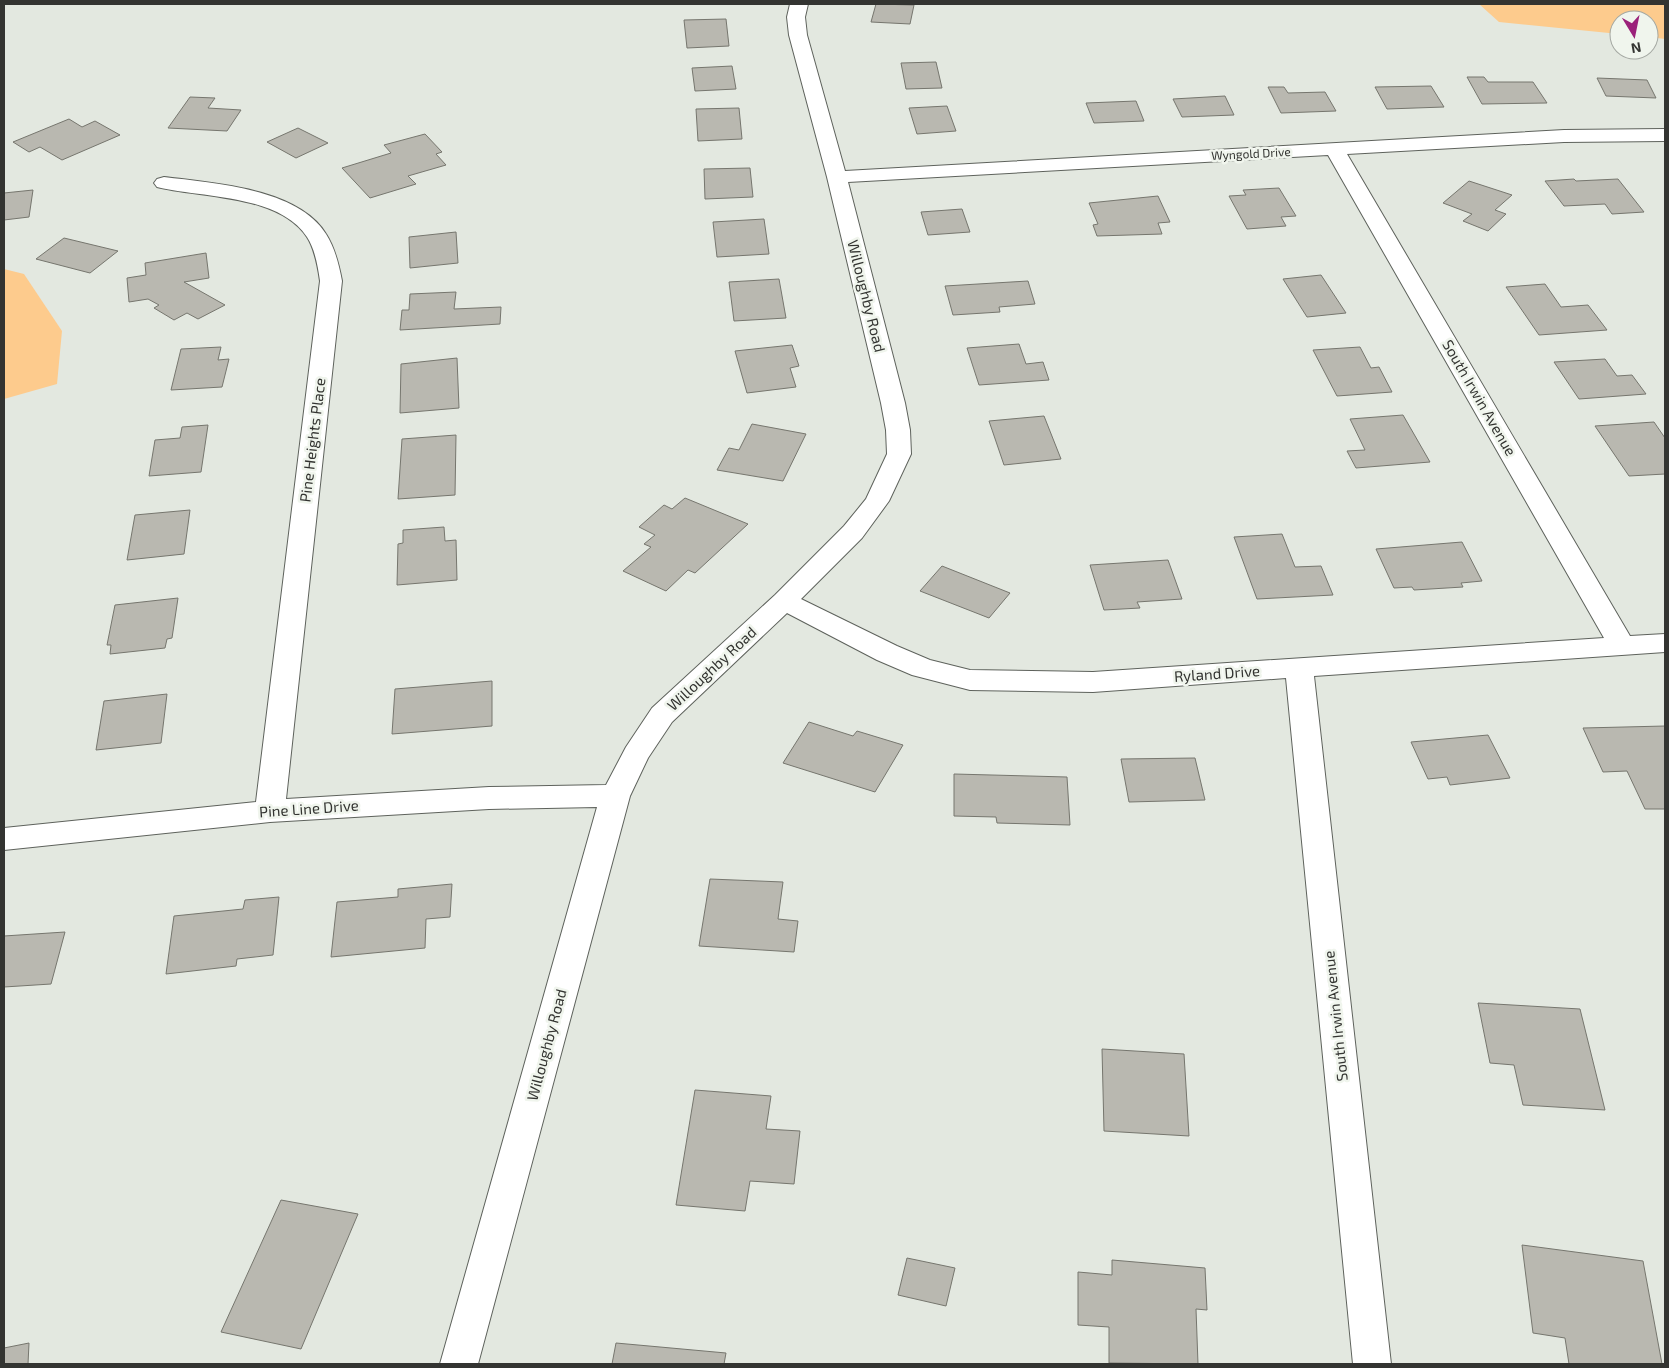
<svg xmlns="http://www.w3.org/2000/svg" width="1669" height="1368" viewBox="0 0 1669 1368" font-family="'Exo 2',sans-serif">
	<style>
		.green { fill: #fdcb8d }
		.building { fill: #b9b8b0; stroke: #76766e }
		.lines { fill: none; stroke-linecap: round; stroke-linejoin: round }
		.minor-casing { stroke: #5e625c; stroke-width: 2 }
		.minor { fill: #fff; fill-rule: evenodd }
		.labels { text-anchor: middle; stroke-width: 5; stroke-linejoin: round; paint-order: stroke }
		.far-street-label { font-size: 12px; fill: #333431; stroke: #f0f5ed }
		.street-label { font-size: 15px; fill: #333431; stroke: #f0f5ed }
	</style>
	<rect width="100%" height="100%" fill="#e3e8e0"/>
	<g class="green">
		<polygon points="1479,4 1665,4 1665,39 1649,37 1649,20 1619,20 1619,34 1499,22"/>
		<polygon points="4,269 24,274 62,331 57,384 4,399"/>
	</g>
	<g class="building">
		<polygon points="876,4 914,5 910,24 871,22"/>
		<polygon points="726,19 729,46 687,48 684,20"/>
		<polygon points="936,62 942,88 906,89 901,63"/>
		<polygon points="732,66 736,89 695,91 692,68"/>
		<polygon points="1467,77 1484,77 1488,82 1533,82 1547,103 1482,104"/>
		<polygon points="1597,78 1647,80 1656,98 1606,96"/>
		<polygon points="1431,86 1444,107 1387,109 1375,87"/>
		<polygon points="1268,87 1284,87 1288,93 1325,92 1336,111 1281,113"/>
		<polygon points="1225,96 1234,115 1182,117 1173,99"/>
		<polygon points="190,97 215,98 208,108 241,110 227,131 168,128"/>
		<polygon points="1136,101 1144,121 1094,123 1086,103"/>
		<polygon points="947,106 956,131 917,134 909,108"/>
		<polygon points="739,108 742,139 698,141 696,109"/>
		<polygon points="69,119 82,127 95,121 120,135 62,160 40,147 29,152 13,142"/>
		<polygon points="298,128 328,143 296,158 267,142"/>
		<polygon points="425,134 442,152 436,154 446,165 408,176 416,184 370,198 342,168 391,153 384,145"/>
		<polygon points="750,168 753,197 705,199 704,169"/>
		<polygon points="1574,179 1576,181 1618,179 1644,212 1612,214 1605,204 1564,206 1545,181"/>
		<polygon points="1469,181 1512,195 1495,210 1506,214 1488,231 1463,221 1472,214 1443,203"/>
		<polygon points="1279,188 1296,216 1281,217 1286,226 1247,229 1229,196 1246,195 1243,190"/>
		<polygon points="33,190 29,217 4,220 4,193"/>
		<polygon points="1158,196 1170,222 1158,223 1162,234 1097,236 1093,225 1098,224 1089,203"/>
		<polygon points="962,209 970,232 928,235 921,212"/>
		<polygon points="764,219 769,254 717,257 713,222"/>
		<polygon points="456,232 458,263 410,268 409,237"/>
		<polygon points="64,238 118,251 90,273 36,259"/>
		<polygon points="206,253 209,278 184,282 225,305 198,319 187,313 174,320 154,308 159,305 148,299 129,302 127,278 146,275 145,263"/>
		<polygon points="1321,275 1346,313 1307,317 1283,279"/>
		<polygon points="779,279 786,318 734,321 729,282"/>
		<polygon points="1028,281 1035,304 999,307 1000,312 953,315 945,286"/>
		<polygon points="1545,284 1561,307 1588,305 1607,330 1539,335 1506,287"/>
		<polygon points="456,292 454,309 501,307 500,324 400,330 402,310 409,310 410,294"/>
		<polygon points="1019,344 1026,364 1043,362 1049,380 979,385 967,348"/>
		<polygon points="792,345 799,366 790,368 796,387 747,393 735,351"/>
		<polygon points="221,347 218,360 229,359 222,387 171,390 181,349"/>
		<polygon points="1360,347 1371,368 1379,367 1392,392 1337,396 1313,350"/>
		<polygon points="457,358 459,408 400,413 401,364"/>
		<polygon points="1605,359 1617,376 1632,375 1646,394 1579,399 1554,362"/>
		<polygon points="1403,415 1430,462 1356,468 1347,451 1365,450 1350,419"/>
		<polygon points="1044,416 1061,459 1004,465 989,421"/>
		<polygon points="1654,422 1665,438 1665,474 1629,476 1595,426"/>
		<polygon points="752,424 806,434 783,481 717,470 729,448 739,450"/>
		<polygon points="208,425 201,472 149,476 155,440 180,438 182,427"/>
		<polygon points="456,435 455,495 398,499 402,439"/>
		<polygon points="685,498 748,524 695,573 688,570 666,591 623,571 651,547 644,544 655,535 639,527 664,505 672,509"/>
		<polygon points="190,510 184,554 127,560 135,515"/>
		<polygon points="444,527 445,541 456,540 457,580 397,585 398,544 403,543 403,530"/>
		<polygon points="1282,534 1295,567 1321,566 1333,595 1257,599 1234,537"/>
		<polygon points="1462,542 1482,581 1461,583 1463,587 1414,590 1412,587 1394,588 1376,549"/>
		<polygon points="1168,560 1182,599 1137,602 1140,608 1104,610 1090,565"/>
		<polygon points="942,566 1010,593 989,618 920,591"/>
		<polygon points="178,598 172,638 167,639 165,648 110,654 111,645 107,645 115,605"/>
		<polygon points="492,681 492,726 392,734 395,689"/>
		<polygon points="167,694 161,743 96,750 104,701"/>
		<polygon points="809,722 853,736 857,731 903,745 875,792 783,763"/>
		<polygon points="1665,726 1665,809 1645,809 1627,771 1603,772 1583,728"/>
		<polygon points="1488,735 1510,778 1450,785 1447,777 1428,779 1411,742"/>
		<polygon points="1195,758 1205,800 1129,802 1121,759"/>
		<polygon points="954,774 1067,777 1070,825 997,823 996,817 954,816"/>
		<polygon points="710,879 783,882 778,919 798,921 794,952 699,946"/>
		<polygon points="452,884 450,917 426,919 425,948 331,957 337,902 398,897 398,889"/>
		<polygon points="279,897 273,955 237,959 236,966 166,974 174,916 243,909 245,900"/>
		<polygon points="65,932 51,984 4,987 4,936"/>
		<polygon points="1478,1003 1580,1009 1605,1110 1523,1105 1514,1065 1490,1063"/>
		<polygon points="1102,1049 1184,1054 1189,1136 1104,1131"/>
		<polygon points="695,1090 771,1096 766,1129 800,1131 794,1184 750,1181 745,1211 676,1205"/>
		<polygon points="281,1200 358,1214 301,1349 221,1332"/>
		<polygon points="1522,1245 1643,1261 1662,1364 1569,1364 1565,1338 1533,1333"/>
		<polygon points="907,1258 955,1268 946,1306 898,1295"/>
		<polygon points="1112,1260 1205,1268 1207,1310 1196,1309 1198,1364 1109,1363 1109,1327 1078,1325 1078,1272 1112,1275"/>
		<polygon points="29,1343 28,1364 4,1364 4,1348"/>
		<polygon points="616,1343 726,1353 724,1364 612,1364"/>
	</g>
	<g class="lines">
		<defs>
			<path id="minor" d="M790 4H808L805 17 807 35 845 171 1564 130 1665 129V141L1564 142 1347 154 1630 636 1665 634V652L1314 676 1391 1364H1353L1286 678 1093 692 970 690 912 675 877 660 787 613 672 722 648 758 630 796 478 1364H440L597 807 489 809 270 822 4 850V828L256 802 320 281C318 267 315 249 307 237 279 194 201 198 157 187L154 183 157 179 164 177C212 183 298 188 326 234 335 248 339 265 342 281L286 799 489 787 606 785 626 747 652 708 775 595 844 526 866 499 887 454 886 430 881 403 827 177 789 35 787 17ZM1328 155 1604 638 1093 672 970 670 930 660 897 646 801 599 862 538 889 501 911 454 910 430 905 403 848 182Z"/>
		</defs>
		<use href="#minor" class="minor-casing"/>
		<use href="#minor" class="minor"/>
	</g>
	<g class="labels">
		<g class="far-street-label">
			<text transform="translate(1251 154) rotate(-3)" y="4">Wyngold Drive</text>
		</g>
		<g class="street-label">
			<text transform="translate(866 296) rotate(76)" y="5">Willoughby Road</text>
			<text transform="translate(1479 398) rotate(60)" y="5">South Irwin Avenue</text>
			<text transform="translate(313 440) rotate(-83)" y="5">Pine Heights Place</text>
			<text transform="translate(712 669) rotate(-43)" y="5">Willoughby Road</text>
			<text transform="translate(1217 674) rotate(-4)" y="5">Ryland Drive</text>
			<text transform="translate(309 809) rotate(-4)" y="5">Pine Line Drive</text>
			<text transform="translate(1336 1016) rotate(-96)" y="5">South Irwin Avenue</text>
			<text transform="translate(547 1045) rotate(-75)" y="5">Willoughby Road</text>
		</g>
	</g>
	<rect width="1669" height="1368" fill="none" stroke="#333431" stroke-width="10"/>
	<g transform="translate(1634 35) rotate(170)"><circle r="24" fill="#f0f5ed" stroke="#a4a8a2"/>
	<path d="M0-4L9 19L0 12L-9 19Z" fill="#9b217a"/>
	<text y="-8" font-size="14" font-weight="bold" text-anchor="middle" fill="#333431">N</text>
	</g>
</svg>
